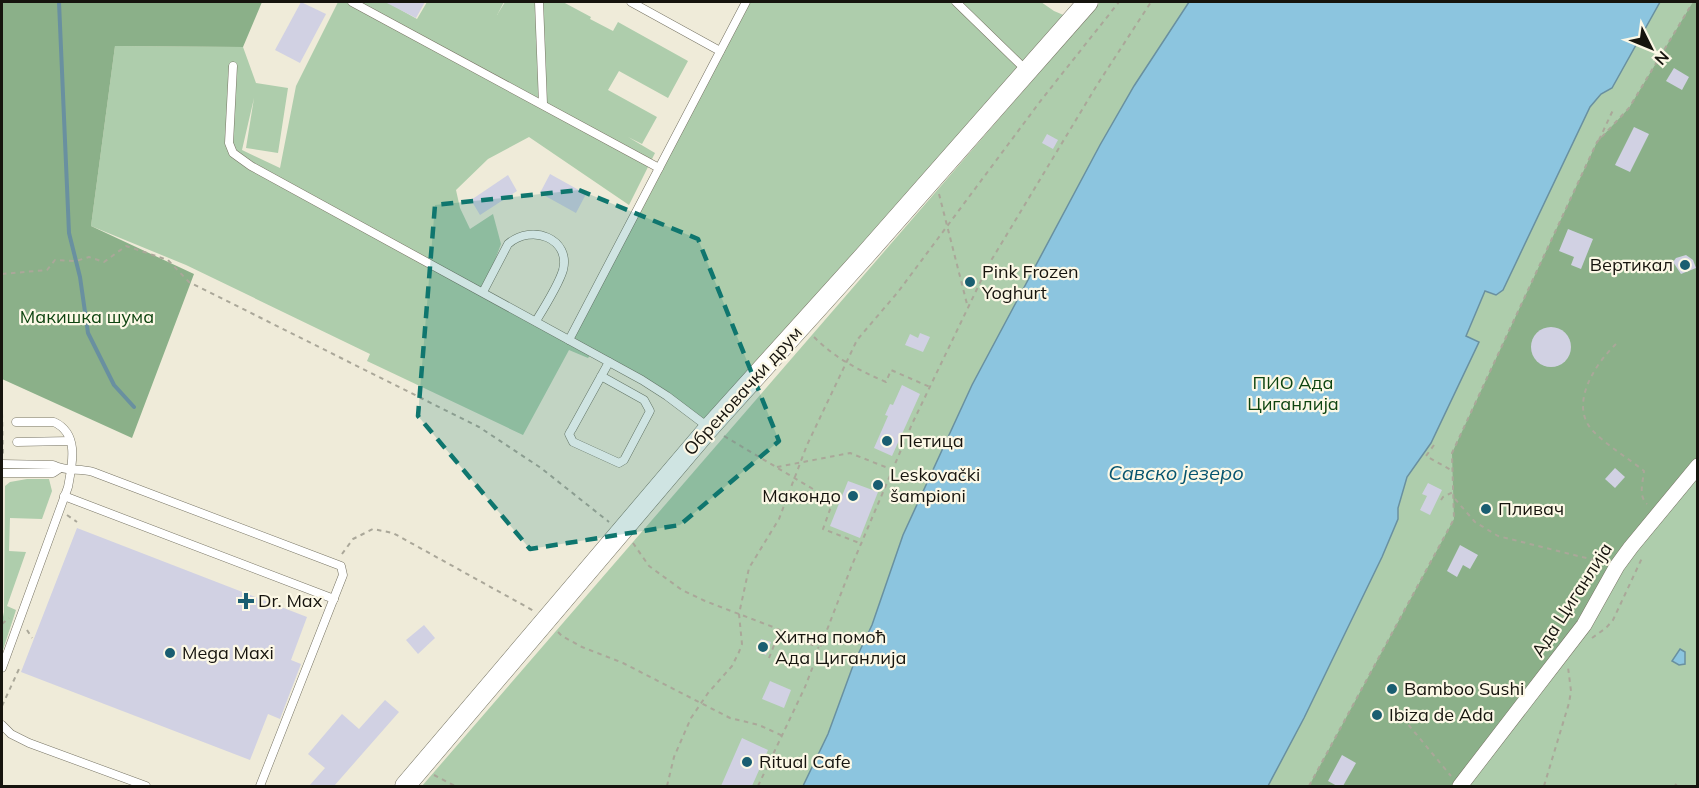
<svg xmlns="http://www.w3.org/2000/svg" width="1699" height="788" viewBox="0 0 1699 788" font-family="Mulish,sans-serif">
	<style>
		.green { fill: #aecdac }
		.forest { fill: #8bb089 }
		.water { fill: #8cc5df; stroke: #6990a0; stroke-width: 1.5 }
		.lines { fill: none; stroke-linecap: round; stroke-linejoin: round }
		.stream { stroke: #6990a0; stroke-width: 4 }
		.building { fill: #d1d1e3 }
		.service-casing { stroke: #777464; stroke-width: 9 }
		.minor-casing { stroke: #777464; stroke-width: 16 }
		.tertiary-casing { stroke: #777464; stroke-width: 21 }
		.path { stroke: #aaa799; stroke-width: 2; stroke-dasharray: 4.5 4.5; stroke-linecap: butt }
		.service { stroke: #fff; stroke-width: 8 }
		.minor { stroke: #fff; stroke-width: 15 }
		.tertiary { stroke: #fff; stroke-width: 20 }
		.marked { fill: #0f766e; fill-opacity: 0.2; stroke: #0f766e; stroke-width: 4.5; stroke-dasharray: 12 8; stroke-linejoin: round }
		.poi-dot { fill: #1a5e71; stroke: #fcf8e6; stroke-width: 2 }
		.labels { text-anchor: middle; stroke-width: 4.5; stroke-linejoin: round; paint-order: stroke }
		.poi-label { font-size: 18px; fill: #16140e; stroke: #fcf8e6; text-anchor: start }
		.park-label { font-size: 18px; fill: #0d4410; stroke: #fcf8e6 }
		.street-label { font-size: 18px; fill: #16140e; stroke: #fcf8e6 }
		.water-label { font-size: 20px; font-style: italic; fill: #06546e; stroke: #fcf8e6 }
	</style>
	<rect width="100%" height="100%" fill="#efebd9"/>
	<g class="green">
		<polygon points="338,2 387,2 417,19 427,2 504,2 497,15 505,2 563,2 591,17 590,19 613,31 618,22 688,61 668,98 619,71 608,90 657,117 642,144 628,137 655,153 629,205 529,137 488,159 456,190 460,208 470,229 493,214 501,244 483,292 569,339 746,2 1041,2 1054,11 1073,19 709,428 667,396 592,353 588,358 569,350 523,435 367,361 370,354 186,265 91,226 115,46 243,47 256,83 288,88 278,153 246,148 254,98 242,150 280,168 296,86"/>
		<polygon points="1100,2 1697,2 1697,786 422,786"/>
		<polygon points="27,479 49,479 52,491 42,519 10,518 9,551 26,552 7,606 16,610 2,653 2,622 4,612 5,486 10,482"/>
	</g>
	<g class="forest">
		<polygon points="2,2 262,2 243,47 115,46 91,226 194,274 132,438 2,379"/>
		<polygon points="1693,2 1697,2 1697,466 1460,786 1309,786 1454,519 1452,453 1597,142 1629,108"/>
	</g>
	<g class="water">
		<polygon points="1189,2 1660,2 1612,88 1601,94 1590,107 1503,290 1496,295 1485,291 1466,336 1479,342 1431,443 1407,477 1398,508 1398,519 1382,557 1304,718 1268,786 803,786 828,734 854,663 872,625 903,535 972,385 1100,145 1134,86"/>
		<polygon points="1680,649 1685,652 1685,664 1679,665 1672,661"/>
	</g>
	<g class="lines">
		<polyline class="stream" points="59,2 69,233 80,277 88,333 114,385 134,407"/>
	</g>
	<g class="building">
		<polygon points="301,2 326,14 300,63 275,50"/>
		<polygon points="385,2 425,2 416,18"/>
		<polygon points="1674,68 1689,77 1682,90 1666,81"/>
		<polygon points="1634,127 1649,134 1630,172 1615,165"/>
		<polygon points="1047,134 1058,140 1053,149 1042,143"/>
		<polygon points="550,174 586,194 576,213 540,193"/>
		<polygon points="508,175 517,191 480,215 471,200"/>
		<polygon points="1568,229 1593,239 1581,269 1571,265 1574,257 1559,251"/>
		<polygon points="1686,255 1693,260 1696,268 1681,274 1673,262 1676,258"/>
		<circle cx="1551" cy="347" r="20"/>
		<polygon points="920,333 930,337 923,352 905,345 910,334 918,338"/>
		<polygon points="902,385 920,394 892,456 874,448 888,416 885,415 890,404 893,405"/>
		<polygon points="1615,468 1625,477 1615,488 1605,479"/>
		<polygon points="848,481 878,492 860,538 830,526"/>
		<polygon points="1428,483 1442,490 1430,515 1420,510 1427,496 1422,494"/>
		<polygon points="77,528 307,617 291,660 301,664 280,719 268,714 250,760 21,672"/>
		<polygon points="1460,545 1478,555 1470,569 1463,565 1457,577 1447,571"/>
		<polygon points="424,625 435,638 418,654 406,640"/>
		<polygon points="761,639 771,642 766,655 756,651"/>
		<polygon points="770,681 791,690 784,708 762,699"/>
		<polygon points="385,700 399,712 334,786 309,786 325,768 308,754 342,714 359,729"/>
		<polygon points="742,738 768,750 752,786 721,786"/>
		<polygon points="1342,755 1356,763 1343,786 1337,786 1328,781"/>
	</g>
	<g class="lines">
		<defs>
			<g id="service">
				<polyline points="352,2 659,168"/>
				<polyline points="539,2 543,104"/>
				<polyline points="631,2 720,51"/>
				<polyline points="956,2 1026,70"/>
				<polyline points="233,66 229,143 233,153 251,166 642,380 667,396 708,427"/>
				<path d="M483 292 508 244C532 223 571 239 563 270 559 284 544 308 536 321"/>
				<polyline points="569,340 746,2"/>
				<polyline points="601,376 644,400 650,411 624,460 619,463 573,442 569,434 572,429 609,362"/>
				<polyline points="17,442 70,441"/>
				<path d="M2 464 53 465C65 472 80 468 93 472L341 566 343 575 260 786"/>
				<polyline points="2,473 53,473 59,469"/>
				<polyline points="64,496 334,599"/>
				<path d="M2 668 68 487C72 465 80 434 54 422H16"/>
				<polyline points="2,725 11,734 29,743 146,786"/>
			</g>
			<polyline id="minor" points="1460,786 1584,625 1617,566 1631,547 1698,466"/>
			<polyline id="tertiary" points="405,786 709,428 866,254 1088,2"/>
		</defs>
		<use href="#service" class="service-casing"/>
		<use href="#minor" class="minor-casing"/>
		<use href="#tertiary" class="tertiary-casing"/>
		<g class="path">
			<polyline points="1599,140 1613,110"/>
			<polyline points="939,194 968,308"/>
			<polyline points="2,274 47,270 55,260 76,261 89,257 104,262 126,246 168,260 189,282 479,427 541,468 609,522"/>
			<path d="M814 337C835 358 858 370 886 382L891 370 930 387"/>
			<path d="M1616 344C1595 364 1569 404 1592 430 1606 445 1628 458 1644 471 1643 482 1638 496 1647 504"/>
			<polyline points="2,413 3,455"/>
			<polyline points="724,436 833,501 823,529 862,544"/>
			<polyline points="1434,445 1426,456 1451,470"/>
			<polyline points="777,467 850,453 893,470"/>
			<polyline points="1455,499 1475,522 1498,536 1602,562"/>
			<polyline points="1441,500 1443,497 1453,492"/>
			<polyline points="67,515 77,522"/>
			<polyline points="633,543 649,566 682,590 705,601 773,627 819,648"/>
			<polyline points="342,554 353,539 373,529 393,533 534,611"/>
			<polyline points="2,624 9,618"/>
			<polyline points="27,630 32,638"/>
			<polyline points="558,632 562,636 582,647 623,663 730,718 759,725 783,736"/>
			<polyline points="1592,638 1606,628 1613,620 1642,558"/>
			<polyline points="769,658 780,630"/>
			<polyline points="2,706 19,669"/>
			<polyline points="1397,711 1451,776"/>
			<polyline points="434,775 455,786"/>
			<polyline points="1675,784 1677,786"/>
			<polyline points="667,786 674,757 691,718 708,693 732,666 739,652 742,644 739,614 749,568 779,519 807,445 857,340 898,292 1042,99 1119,2"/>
			<polyline points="758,786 805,687 852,565 912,424 989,264 1097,85 1151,2"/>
			<polyline points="1309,786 1454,519 1452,453 1597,142 1629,108 1693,2"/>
			<polyline points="1544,786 1569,703 1571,691 1568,667"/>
		</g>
		<use href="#service" class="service"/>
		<use href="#minor" class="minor"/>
		<use href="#tertiary" class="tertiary"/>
	</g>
	<path class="marked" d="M579 190 698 239 779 441 680 525 530 549 418 416 435 205Z"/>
	<g class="poi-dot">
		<circle cx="1685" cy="265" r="6"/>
		<circle cx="970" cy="282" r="6"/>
		<circle cx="887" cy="441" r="6"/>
		<circle cx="878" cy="485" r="6"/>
		<circle cx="853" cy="496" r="6"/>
		<circle cx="1486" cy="509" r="6"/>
		<path d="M243 592h6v6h6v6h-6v6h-6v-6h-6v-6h6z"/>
		<circle cx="763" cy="647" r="6"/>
		<circle cx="170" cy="653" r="6"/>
		<circle cx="1392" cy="689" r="6"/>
		<circle cx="1377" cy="715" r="6"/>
		<circle cx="747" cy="762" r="6"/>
	</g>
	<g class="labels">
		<g class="poi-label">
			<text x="1673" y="271" text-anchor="end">Вертикал</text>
			<text x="982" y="278">Pink Frozen<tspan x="982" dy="21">Yoghurt</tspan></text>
			<text x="899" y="447">Петица</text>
			<text x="890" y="481">Leskovački<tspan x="890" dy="21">šampioni</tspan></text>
			<text x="841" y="502" text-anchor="end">Макондо</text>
			<text x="1498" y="515">Пливач</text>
			<text x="258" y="607">Dr. Max</text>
			<text x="775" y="643">Хитна помоћ<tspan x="775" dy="21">Ада Циганлија</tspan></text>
			<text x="182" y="659">Mega Maxi</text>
			<text x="1404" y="695">Bamboo Sushi</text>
			<text x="1389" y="721">Ibiza de Ada</text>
			<text x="759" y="768">Ritual Cafe</text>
		</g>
		<g class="park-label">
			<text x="87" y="323">Макишка шума</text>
			<text x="1293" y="389">ПИО Ада<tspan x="1293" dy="21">Циганлија</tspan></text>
		</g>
		<g class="street-label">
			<text transform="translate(743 391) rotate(-48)" y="6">Обреновачки друм</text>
			<text transform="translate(1572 600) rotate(-57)" y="6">Ада Циганлија</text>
		</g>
		<g class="water-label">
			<text x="1176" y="480">Савско језеро</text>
		</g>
	</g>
	<rect width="1699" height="788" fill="none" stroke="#16140e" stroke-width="6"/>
	<g transform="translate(1651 48) rotate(133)" stroke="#fcf8e6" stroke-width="4.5" paint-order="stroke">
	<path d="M0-4.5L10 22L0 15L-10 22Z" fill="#16140e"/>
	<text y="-9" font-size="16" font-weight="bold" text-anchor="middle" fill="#16140e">N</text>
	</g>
</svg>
